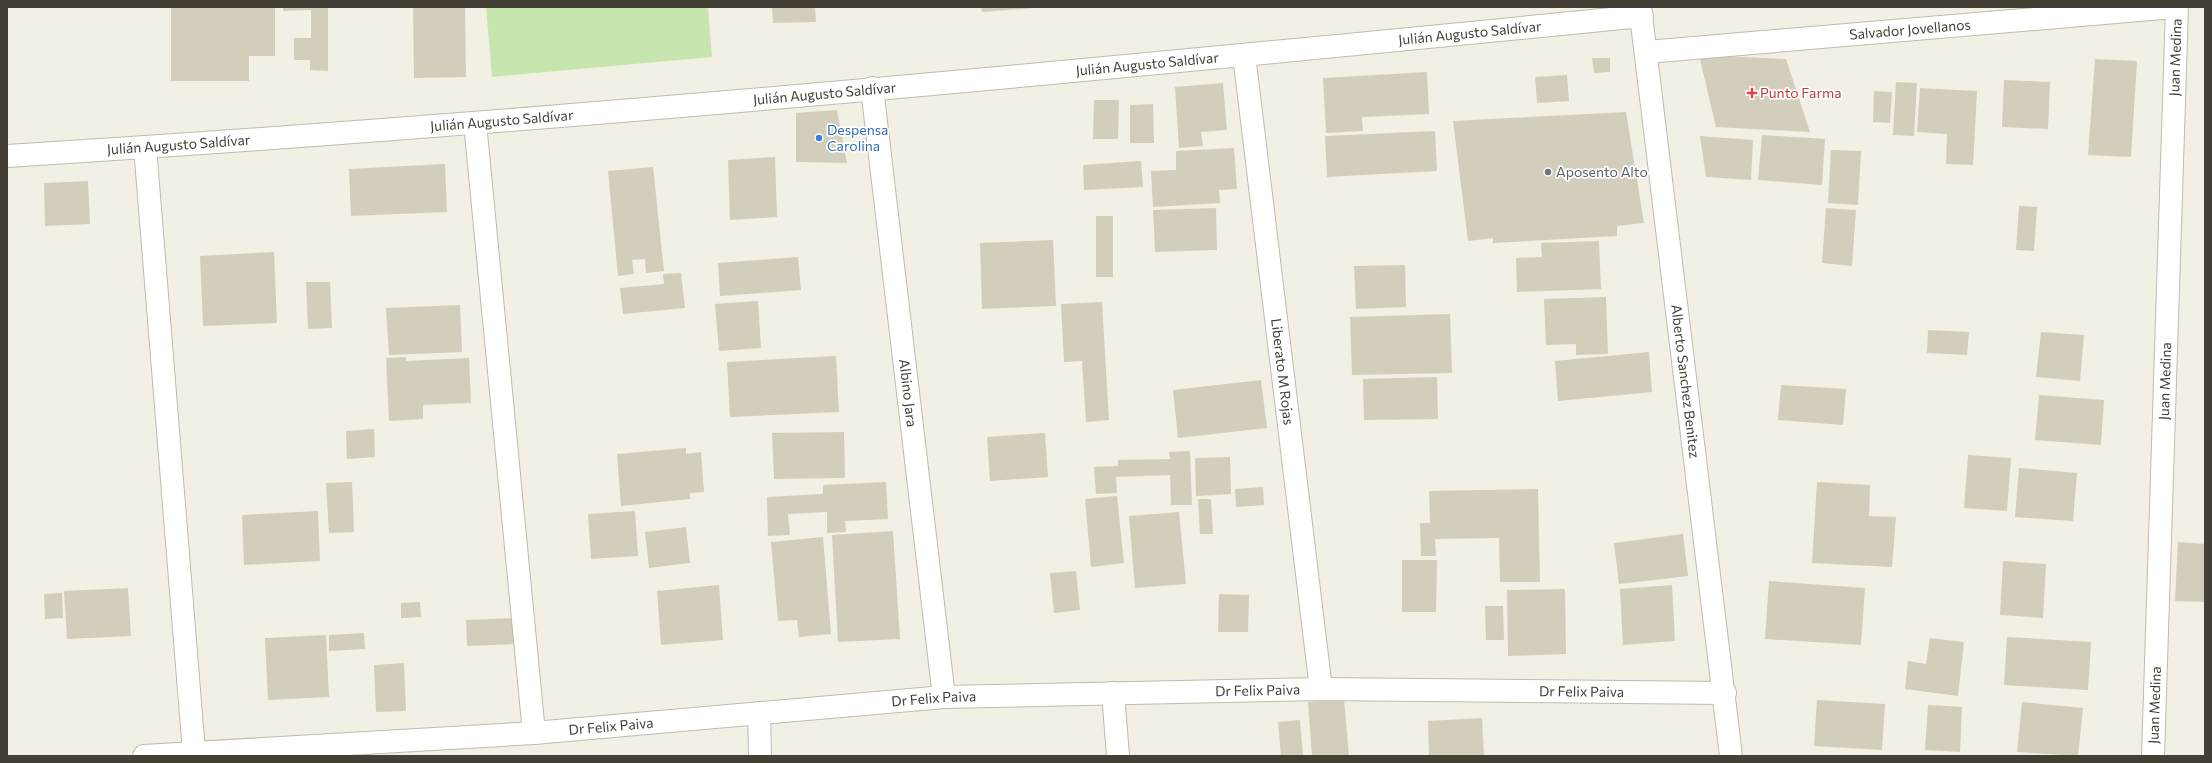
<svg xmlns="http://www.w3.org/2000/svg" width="2212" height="763" viewBox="0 0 2212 763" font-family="Commissioner,sans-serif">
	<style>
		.green { fill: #c7e6af }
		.building { fill: #d3cdbb }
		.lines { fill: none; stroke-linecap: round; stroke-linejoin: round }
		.minor-casing { stroke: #c0bbab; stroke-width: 24 }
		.minor { stroke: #fff; stroke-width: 22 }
		.health-dot { fill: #e0444e; stroke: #fff; stroke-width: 1.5 }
		.shop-dot { fill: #3f7fe0; stroke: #fff; stroke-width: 1.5 }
		.worship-dot { fill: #6b7280; stroke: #fff; stroke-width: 1.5 }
		.labels { text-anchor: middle; stroke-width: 3.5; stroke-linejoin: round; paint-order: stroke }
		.street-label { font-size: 14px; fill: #454035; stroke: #fff }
		.health-label { font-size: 14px; fill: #be3a42; stroke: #fff; text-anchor: start }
		.shop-label { font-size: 14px; fill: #366cbe; stroke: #fff; text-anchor: start }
		.worship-label { font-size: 14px; fill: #5b616d; stroke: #fff; text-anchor: start }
	</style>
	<rect width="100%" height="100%" fill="#f2f0e5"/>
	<polygon class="green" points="486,7 708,7 712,57 492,77"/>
	<g class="building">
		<polygon points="171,7 275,7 275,56 249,56 249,81 171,81"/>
		<polygon points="283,7 328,7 328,71 310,70 310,60 294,60 294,38 311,38 311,10 283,11"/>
		<polygon points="413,7 465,7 466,77 414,78"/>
		<polygon points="772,7 815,7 816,22 773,23"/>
		<polygon points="981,7 1035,7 1035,8 982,12"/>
		<polygon points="1699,55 1786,59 1810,132 1716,127"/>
		<polygon points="1592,58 1610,58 1610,72 1594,73"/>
		<polygon points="2095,59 2137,61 2131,157 2088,155"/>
		<polygon points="1427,72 1429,114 1362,117 1363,131 1326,133 1323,78"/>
		<polygon points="1567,75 1569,101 1537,103 1535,77"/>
		<polygon points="2004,80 2050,82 2048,129 2002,127"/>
		<polygon points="1896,82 1917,83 1914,136 1893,135"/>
		<polygon points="1223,83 1227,130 1201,132 1203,146 1179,148 1175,87"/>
		<polygon points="1920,88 1977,91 1973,165 1946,164 1947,134 1917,132"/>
		<polygon points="1874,91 1892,92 1890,123 1873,122"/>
		<polygon points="1094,100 1119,100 1118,139 1093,139"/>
		<polygon points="1153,104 1154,143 1130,143 1130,105"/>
		<polygon points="837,110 847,163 796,162 796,113"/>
		<polygon points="1626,112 1644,223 1617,226 1617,236 1493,243 1493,238 1468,241 1453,121"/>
		<polygon points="1435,131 1437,171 1327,177 1325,136"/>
		<polygon points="1762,135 1825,139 1822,185 1758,180"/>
		<polygon points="1700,136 1753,140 1751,180 1706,177"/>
		<polygon points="1234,148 1237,189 1219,190 1220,203 1153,207 1151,171 1176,170 1176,151"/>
		<polygon points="1831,150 1861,151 1858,205 1828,203"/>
		<polygon points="775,157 777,217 730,220 728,160"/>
		<polygon points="1141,161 1143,187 1084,190 1083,165"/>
		<polygon points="445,164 447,212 351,216 349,169"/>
		<polygon points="653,167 664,271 646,273 645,259 632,260 634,274 618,276 608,171"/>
		<polygon points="88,181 90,224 45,226 44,183"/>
		<polygon points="2019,206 2037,207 2034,251 2016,250"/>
		<polygon points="1216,208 1217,250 1155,252 1153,210"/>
		<polygon points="1826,208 1856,210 1852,266 1822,263"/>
		<rect x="1096" y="216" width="17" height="61"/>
		<polygon points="1053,240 1056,306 982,309 980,243"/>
		<polygon points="1599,241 1601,289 1517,292 1516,258 1542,257 1541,243"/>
		<polygon points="274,252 277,323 203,326 200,256"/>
		<polygon points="798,257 801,290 720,296 718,263"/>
		<polygon points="1405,265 1406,307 1356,309 1354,266"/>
		<polygon points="681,273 685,308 623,314 620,288 664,284 663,274"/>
		<polygon points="306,282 330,282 332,328 308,329"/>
		<polygon points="1606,297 1608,354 1576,355 1576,344 1546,345 1544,299"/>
		<polygon points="758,301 761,348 719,351 715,304"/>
		<polygon points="1102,302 1109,420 1086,422 1082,361 1064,362 1061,304"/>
		<polygon points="460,305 462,352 389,355 386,308"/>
		<polygon points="1450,314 1452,373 1352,375 1350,317"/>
		<polygon points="1928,330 1969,332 1967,355 1927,353"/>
		<polygon points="2041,332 2084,335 2080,381 2036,377"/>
		<polygon points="1649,352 1652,392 1558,401 1555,361"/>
		<polygon points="836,356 839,412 730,417 727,362"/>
		<polygon points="406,357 406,361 469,358 471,403 423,405 423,419 389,421 386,358"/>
		<polygon points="1437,377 1438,419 1364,420 1363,379"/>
		<polygon points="1261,380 1267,428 1178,438 1173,390"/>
		<polygon points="1781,385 1846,389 1843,425 1778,420"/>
		<polygon points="2039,395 2104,400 2101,445 2035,440"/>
		<polygon points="374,429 375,457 347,459 346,431"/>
		<polygon points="844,432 845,478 774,479 772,433"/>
		<polygon points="1045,433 1048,477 990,481 987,437"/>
		<polygon points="686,448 686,454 701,452 704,492 690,493 690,499 621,506 617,454"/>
		<polygon points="1190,451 1192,505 1171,505 1170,475 1116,477 1117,493 1096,494 1094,467 1118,466 1118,460 1170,459 1169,452"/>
		<polygon points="1968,455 2011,458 2007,511 1964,508"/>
		<polygon points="1230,457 1231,494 1196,496 1195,458"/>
		<polygon points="2019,468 2077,473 2073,521 2015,517"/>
		<polygon points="352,482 354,532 329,533 326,483"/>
		<polygon points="886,482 888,519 845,521 846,532 827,533 827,512 788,514 790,535 768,536 767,497 823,494 823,485"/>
		<polygon points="1817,482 1870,485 1869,516 1896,517 1892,567 1812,563"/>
		<polygon points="1263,487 1264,505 1236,507 1235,489"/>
		<polygon points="1538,489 1540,582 1500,582 1499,538 1435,539 1436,556 1421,556 1420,523 1430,523 1429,491"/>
		<polygon points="1117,496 1124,563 1091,567 1085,499"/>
		<polygon points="1198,499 1211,499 1213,534 1200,534"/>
		<polygon points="318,511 320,561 244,565 242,515"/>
		<polygon points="635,511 638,556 591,559 588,514"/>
		<polygon points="1179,512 1186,584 1135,588 1129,516"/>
		<polygon points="686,527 690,563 649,568 645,532"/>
		<polygon points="893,531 900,639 838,642 832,535"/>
		<polygon points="1683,534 1688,576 1619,584 1614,543"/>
		<polygon points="823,537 831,634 799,637 797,620 778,621 771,542"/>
		<polygon points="2178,542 2205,544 2205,602 2175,601"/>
		<polygon points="1402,560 1437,560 1436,612 1402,612"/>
		<polygon points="2003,561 2046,564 2043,618 2000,615"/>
		<polygon points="1076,571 1080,610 1054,613 1050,573"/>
		<polygon points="1769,581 1865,588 1861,645 1765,639"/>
		<polygon points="719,585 723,640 661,645 657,591"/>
		<polygon points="1672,585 1675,641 1623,645 1620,589"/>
		<polygon points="128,588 131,636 67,639 64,591"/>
		<polygon points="1565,589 1566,654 1508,656 1507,590"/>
		<polygon points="62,593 63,618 45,619 44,594"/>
		<polygon points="1219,594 1249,595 1248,632 1218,632"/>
		<polygon points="420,602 421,617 401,618 401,603"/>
		<polygon points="1485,606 1503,606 1504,640 1486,640"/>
		<polygon points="515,618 517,644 467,646 466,620"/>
		<polygon points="364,633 365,649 329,651 329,635"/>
		<polygon points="326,635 329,697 268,700 265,638"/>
		<polygon points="2007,637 2091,642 2088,690 2004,685"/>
		<polygon points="1930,638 1964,642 1958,696 1905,689 1908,661 1926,664"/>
		<polygon points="404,663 406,711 376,712 374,665"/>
		<polygon points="1344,699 1349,756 1312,756 1308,702"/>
		<polygon points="1817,700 1885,704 1882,750 1814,746"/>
		<polygon points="2022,702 2083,708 2078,756 2017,752"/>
		<polygon points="1928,705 1962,707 1960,752 1925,750"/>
		<polygon points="1482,718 1484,756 1429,756 1428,721"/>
		<polygon points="1300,720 1303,756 1281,756 1278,722"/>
	</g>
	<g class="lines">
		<defs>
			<g id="minor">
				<path id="s1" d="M1640 7 1731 756"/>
				<path id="s2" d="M1647 52 2174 7"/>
				<path id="s3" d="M1244 55 1321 689"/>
				<path id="s4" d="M872 88 944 697"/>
				<polyline points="475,123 534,733"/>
				<polyline points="145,147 194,752"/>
				<path id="s5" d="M7 156C553 122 1098 70 1642 16"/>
				<polyline points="1113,693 1118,756"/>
				<polyline points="759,713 760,756"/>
				<path id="s6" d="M144 756 534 733 944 697 1321 689 1725 693"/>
				<path id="s7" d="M2153 756 2177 7"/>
			</g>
		</defs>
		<use href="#minor" class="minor-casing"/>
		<use href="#minor" class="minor"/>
	</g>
	<path class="health-dot" d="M1750 87h4v4h4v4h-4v4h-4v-4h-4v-4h4z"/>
	<circle class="shop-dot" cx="819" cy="138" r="4"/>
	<circle class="worship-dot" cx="1548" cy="172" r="4"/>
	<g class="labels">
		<g class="street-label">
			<text dy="5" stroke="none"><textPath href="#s2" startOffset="264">Salvador Jovellanos</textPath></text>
			<text dy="5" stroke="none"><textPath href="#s5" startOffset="1468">Julián Augusto Saldívar</textPath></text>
			<text dy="5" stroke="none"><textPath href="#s7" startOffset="699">Juan Medina</textPath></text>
			<text dy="5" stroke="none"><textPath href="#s5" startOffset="1144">Julián Augusto Saldívar</textPath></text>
			<text dy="5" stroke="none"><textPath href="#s5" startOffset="820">Julián Augusto Saldívar</textPath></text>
			<text dy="5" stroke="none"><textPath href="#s5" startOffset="496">Julián Augusto Saldívar</textPath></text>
			<text dy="5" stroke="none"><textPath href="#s5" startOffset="172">Julián Augusto Saldívar</textPath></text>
			<text dy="5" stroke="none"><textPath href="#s3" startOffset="319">Liberato M Rojas</textPath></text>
			<text dy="5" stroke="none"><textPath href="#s1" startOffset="377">Alberto Sanchez Benitez</textPath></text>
			<text dy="5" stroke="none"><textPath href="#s7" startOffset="375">Juan Medina</textPath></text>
			<text dy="5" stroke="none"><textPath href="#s4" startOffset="307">Albino Jara</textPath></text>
			<text dy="5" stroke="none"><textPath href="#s6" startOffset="1116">Dr Felix Paiva</textPath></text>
			<text dy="5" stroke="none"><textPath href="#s6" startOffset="1440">Dr Felix Paiva</textPath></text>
			<text dy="5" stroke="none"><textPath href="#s6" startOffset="792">Dr Felix Paiva</textPath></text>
			<text dy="5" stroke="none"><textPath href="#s7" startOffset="51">Juan Medina</textPath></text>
			<text dy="5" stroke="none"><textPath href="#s6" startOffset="468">Dr Felix Paiva</textPath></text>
		</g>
		<g class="health-label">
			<text x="1760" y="98">Punto Farma</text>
		</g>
		<g class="shop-label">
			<text x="827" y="135">Despensa<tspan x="827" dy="16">Carolina</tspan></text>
		</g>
		<g class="worship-label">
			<text x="1556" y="177">Aposento Alto</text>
		</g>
	</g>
	<rect width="2212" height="763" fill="none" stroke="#454035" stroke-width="16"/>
</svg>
